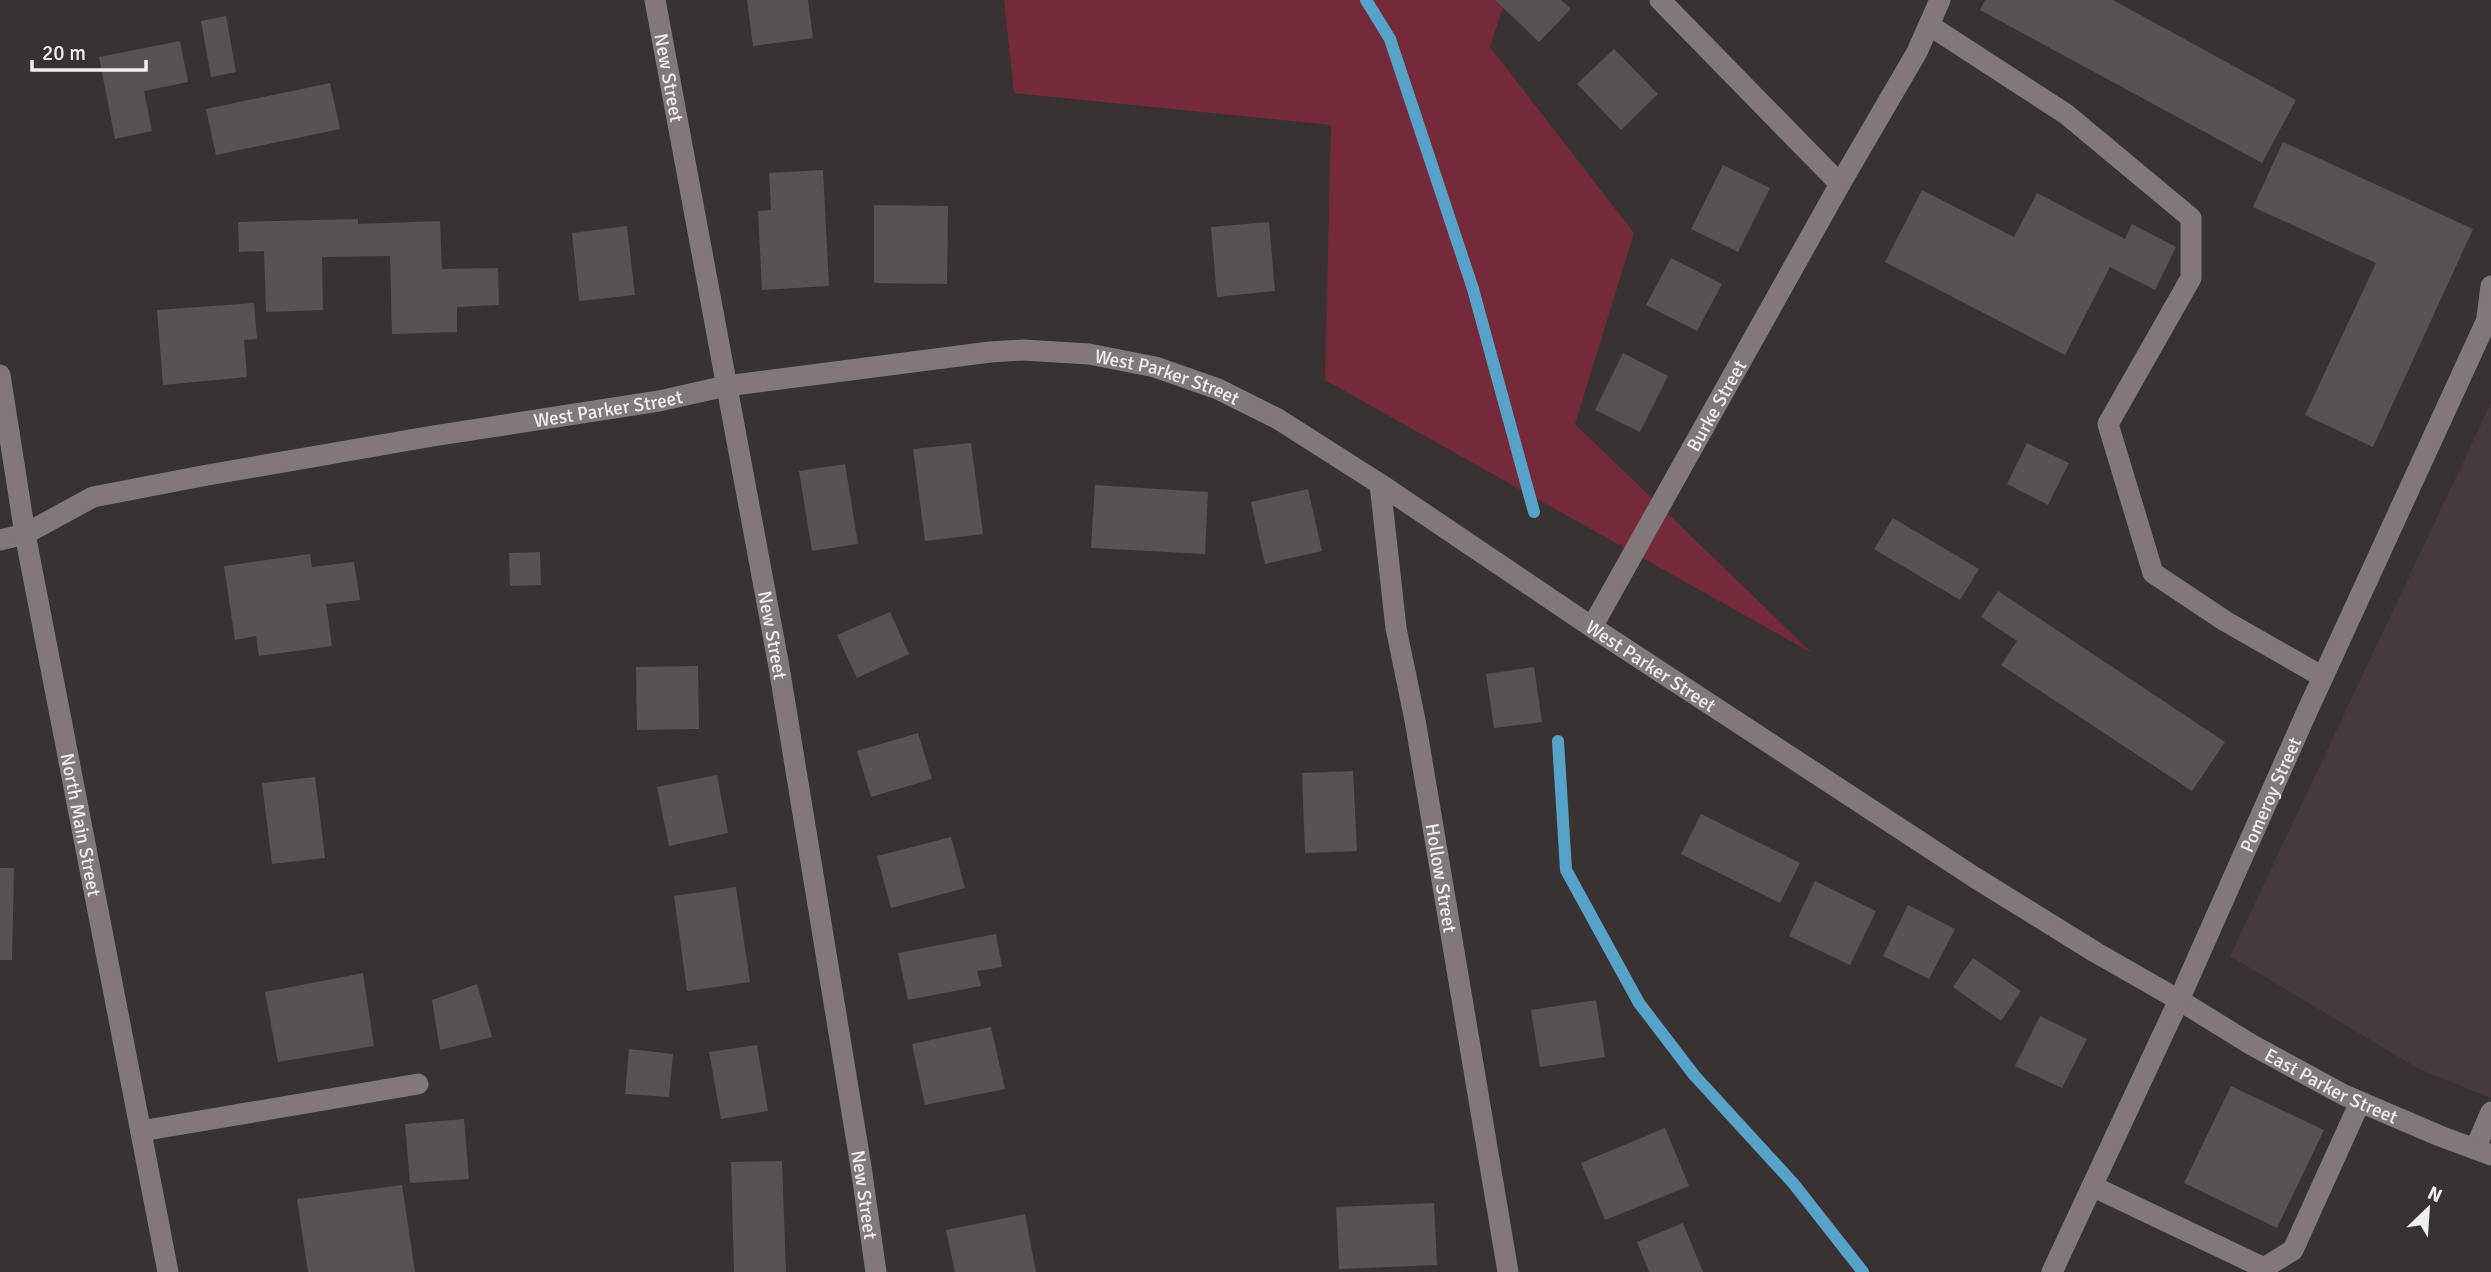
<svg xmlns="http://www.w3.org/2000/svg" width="2491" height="1272" viewBox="0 0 2491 1272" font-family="Signika,sans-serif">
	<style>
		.built { fill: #473a3b }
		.green { fill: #742a39 }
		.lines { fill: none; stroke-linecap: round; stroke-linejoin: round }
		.stream { stroke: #57a2c9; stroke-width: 12 }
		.building { fill: #595252 }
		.lane { stroke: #817979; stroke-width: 21 }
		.street { stroke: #817979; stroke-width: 21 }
		.secondary { stroke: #817979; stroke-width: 21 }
		.labels { text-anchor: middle; stroke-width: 5; stroke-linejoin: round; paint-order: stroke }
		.street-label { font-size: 19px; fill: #f2eded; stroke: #393232 }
	</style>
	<rect width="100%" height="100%" fill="#393232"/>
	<polygon class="built" points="2491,403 2491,1098 2419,1069 2230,956"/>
	<polygon class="green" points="1004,0 1505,0 1490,47 1634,233 1575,424 1812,653 1325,380 1331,125 1014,93"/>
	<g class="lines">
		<g class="stream">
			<polyline points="1366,0 1390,39 1473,289 1534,512"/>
			<polyline points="1558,741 1566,870 1639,1003 1694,1075 1793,1183 1863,1272"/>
		</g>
	</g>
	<g class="building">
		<polygon points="747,0 808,0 813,38 753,46"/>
		<polygon points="1495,0 1561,0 1571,9 1539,42"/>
		<polygon points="1985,0 2113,0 2296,100 2262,163 1980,10"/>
		<polygon points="226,16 236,72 211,77 201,21"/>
		<polygon points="180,41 188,82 144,91 152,131 115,139 99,57"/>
		<polygon points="1614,49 1658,94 1621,130 1577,84"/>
		<polygon points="330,83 340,129 216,155 206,109"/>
		<polygon points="2283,142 2473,229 2373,447 2305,415 2376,263 2253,207"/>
		<polygon points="1723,165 1770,188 1738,252 1691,229"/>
		<polygon points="823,170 829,286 762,290 758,211 771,210 769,173"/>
		<polygon points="1922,190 2014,237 2037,193 2125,239 2132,224 2176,247 2155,290 2110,267 2065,355 1885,262"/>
		<polygon points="874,205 948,206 947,284 874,283"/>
		<polygon points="358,219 358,224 440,221 442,269 498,268 499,305 457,307 457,332 392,334 390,256 322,257 323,310 266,312 264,251 239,252 238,222"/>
		<polygon points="1269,222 1275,291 1217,297 1211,227"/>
		<polygon points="627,226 635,295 579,301 572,233"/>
		<polygon points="1671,258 1722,284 1697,331 1646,305"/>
		<polygon points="254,303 257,339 244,340 247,377 163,385 157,310"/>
		<polygon points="1623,353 1668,376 1640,432 1595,410"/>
		<polygon points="971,443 983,534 925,541 913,449"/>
		<polygon points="2027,443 2069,463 2048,505 2007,484"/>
		<polygon points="845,464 858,544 812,551 799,471"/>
		<polygon points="1095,485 1208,492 1205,554 1091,548"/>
		<polygon points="1308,489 1322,551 1265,564 1251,502"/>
		<polygon points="1893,518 1979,569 1960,600 1874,549"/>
		<polygon points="540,552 541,585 510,586 509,553"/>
		<polygon points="310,554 312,567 354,562 360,600 326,604 332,646 259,656 256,636 235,640 224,566"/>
		<polygon points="1998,591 2225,742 2192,791 2001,665 2017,641 1981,617"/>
		<polygon points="890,612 909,654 857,678 837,635"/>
		<polygon points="698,666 699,729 637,730 636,667"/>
		<polygon points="1534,667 1542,722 1494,728 1486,674"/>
		<polygon points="918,733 932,779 871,797 857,751"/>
		<polygon points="1353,771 1357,851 1305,853 1302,773"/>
		<polygon points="717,775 728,833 669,846 657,787"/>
		<polygon points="315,777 325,858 272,864 262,783"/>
		<polygon points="1701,814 1800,863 1780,903 1681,854"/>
		<polygon points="951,837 965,888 891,908 877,856"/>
		<polygon points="0,868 14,868 12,960 0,960"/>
		<polygon points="1815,881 1876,911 1850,965 1789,936"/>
		<polygon points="736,887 750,982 687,991 674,896"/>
		<polygon points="1908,905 1955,929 1929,979 1883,956"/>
		<polygon points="996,934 1002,967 977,971 981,986 908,1000 898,953"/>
		<polygon points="1973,958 2021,991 2001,1021 1953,987"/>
		<polygon points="363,973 374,1046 278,1062 265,992"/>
		<polygon points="477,984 492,1037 440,1050 432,1000"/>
		<polygon points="1596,1000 1605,1057 1540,1067 1531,1010"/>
		<polygon points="2040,1016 2087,1039 2062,1088 2015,1066"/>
		<polygon points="991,1027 1005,1089 925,1105 912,1044"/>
		<polygon points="757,1045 768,1111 721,1119 709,1052"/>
		<polygon points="629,1049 673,1054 669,1097 625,1094"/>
		<polygon points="2231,1086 2324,1130 2277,1228 2184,1183"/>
		<polygon points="464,1119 469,1179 410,1183 405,1124"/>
		<polygon points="1665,1128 1689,1186 1605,1220 1581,1163"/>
		<polygon points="782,1161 786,1272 734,1272 731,1162"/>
		<polygon points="402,1185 415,1272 308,1272 297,1199"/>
		<polygon points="1434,1203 1437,1265 1339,1269 1336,1207"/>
		<polygon points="1025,1214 1036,1272 955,1272 946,1230"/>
		<polygon points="1683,1223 1703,1272 1649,1272 1637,1242"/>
	</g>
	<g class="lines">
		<g class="lane">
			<polyline points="1929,25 2066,114 2191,218 2191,278 2108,424 2153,573 2225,621 2323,677"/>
			<polyline points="1840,184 1917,52 1940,0"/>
			<polyline points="141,1131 418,1084"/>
			<polyline points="2475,1149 2491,1112"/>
			<polyline points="2092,1186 2264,1268 2293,1250 2360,1102"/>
		</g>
		<g class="street">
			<path id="s1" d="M655 0 779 667 861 1167 876 1272"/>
			<path id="s2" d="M1380 484 1396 628 1415 720 1508 1272"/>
			<polyline points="0,540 25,534"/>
			<path id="s3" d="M1592 627 1840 184 1660 0"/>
		</g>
		<g class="secondary">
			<polyline points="2487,317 2491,286"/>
			<path id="s4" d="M0 375 25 534 168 1272"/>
			<path id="s5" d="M25 534 93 497 202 476 433 436 659 401 726 386 990 352 1023 350 1089 354 1155 367 1218 389 1278 419 1380 484 1592 627 1974 877 2095 952 2179 1000 2252 1045 2344 1095 2440 1136 2491 1155"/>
			<path id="s6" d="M2052 1272 2179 1000 2305 716 2491 311"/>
		</g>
	</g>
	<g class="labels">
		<g class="street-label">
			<text dy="7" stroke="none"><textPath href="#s1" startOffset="79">New Street</textPath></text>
			<text dy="7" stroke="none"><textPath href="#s5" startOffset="1167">West Parker Street</textPath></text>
			<text dy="7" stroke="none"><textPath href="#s3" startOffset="254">Burke Street</textPath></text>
			<text dy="7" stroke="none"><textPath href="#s5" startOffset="600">West Parker Street</textPath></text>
			<text dy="7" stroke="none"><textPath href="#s1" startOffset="646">New Street</textPath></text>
			<text dy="7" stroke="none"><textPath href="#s5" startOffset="1734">West Parker Street</textPath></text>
			<text dy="7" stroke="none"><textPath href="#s6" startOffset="525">Pomeroy Street</textPath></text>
			<text dy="7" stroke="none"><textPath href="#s4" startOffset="457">North Main Street</textPath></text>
			<text dy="7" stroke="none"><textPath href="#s2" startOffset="399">Hollow Street</textPath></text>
			<text dy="7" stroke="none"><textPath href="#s5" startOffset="2534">East Parker Street</textPath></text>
			<text dy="7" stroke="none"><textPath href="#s1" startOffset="1213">New Street</textPath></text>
		</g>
	</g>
	<g transform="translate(2428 1209) rotate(25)" stroke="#393232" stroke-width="5" paint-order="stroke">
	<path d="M0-5L12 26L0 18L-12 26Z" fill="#f2eded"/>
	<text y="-10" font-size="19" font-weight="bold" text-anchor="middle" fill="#f2eded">N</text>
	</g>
	<path d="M32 60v10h114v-10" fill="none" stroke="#f2eded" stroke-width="3.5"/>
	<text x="42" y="60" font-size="21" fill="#f2eded" stroke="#393232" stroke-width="5" paint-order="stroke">20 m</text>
</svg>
